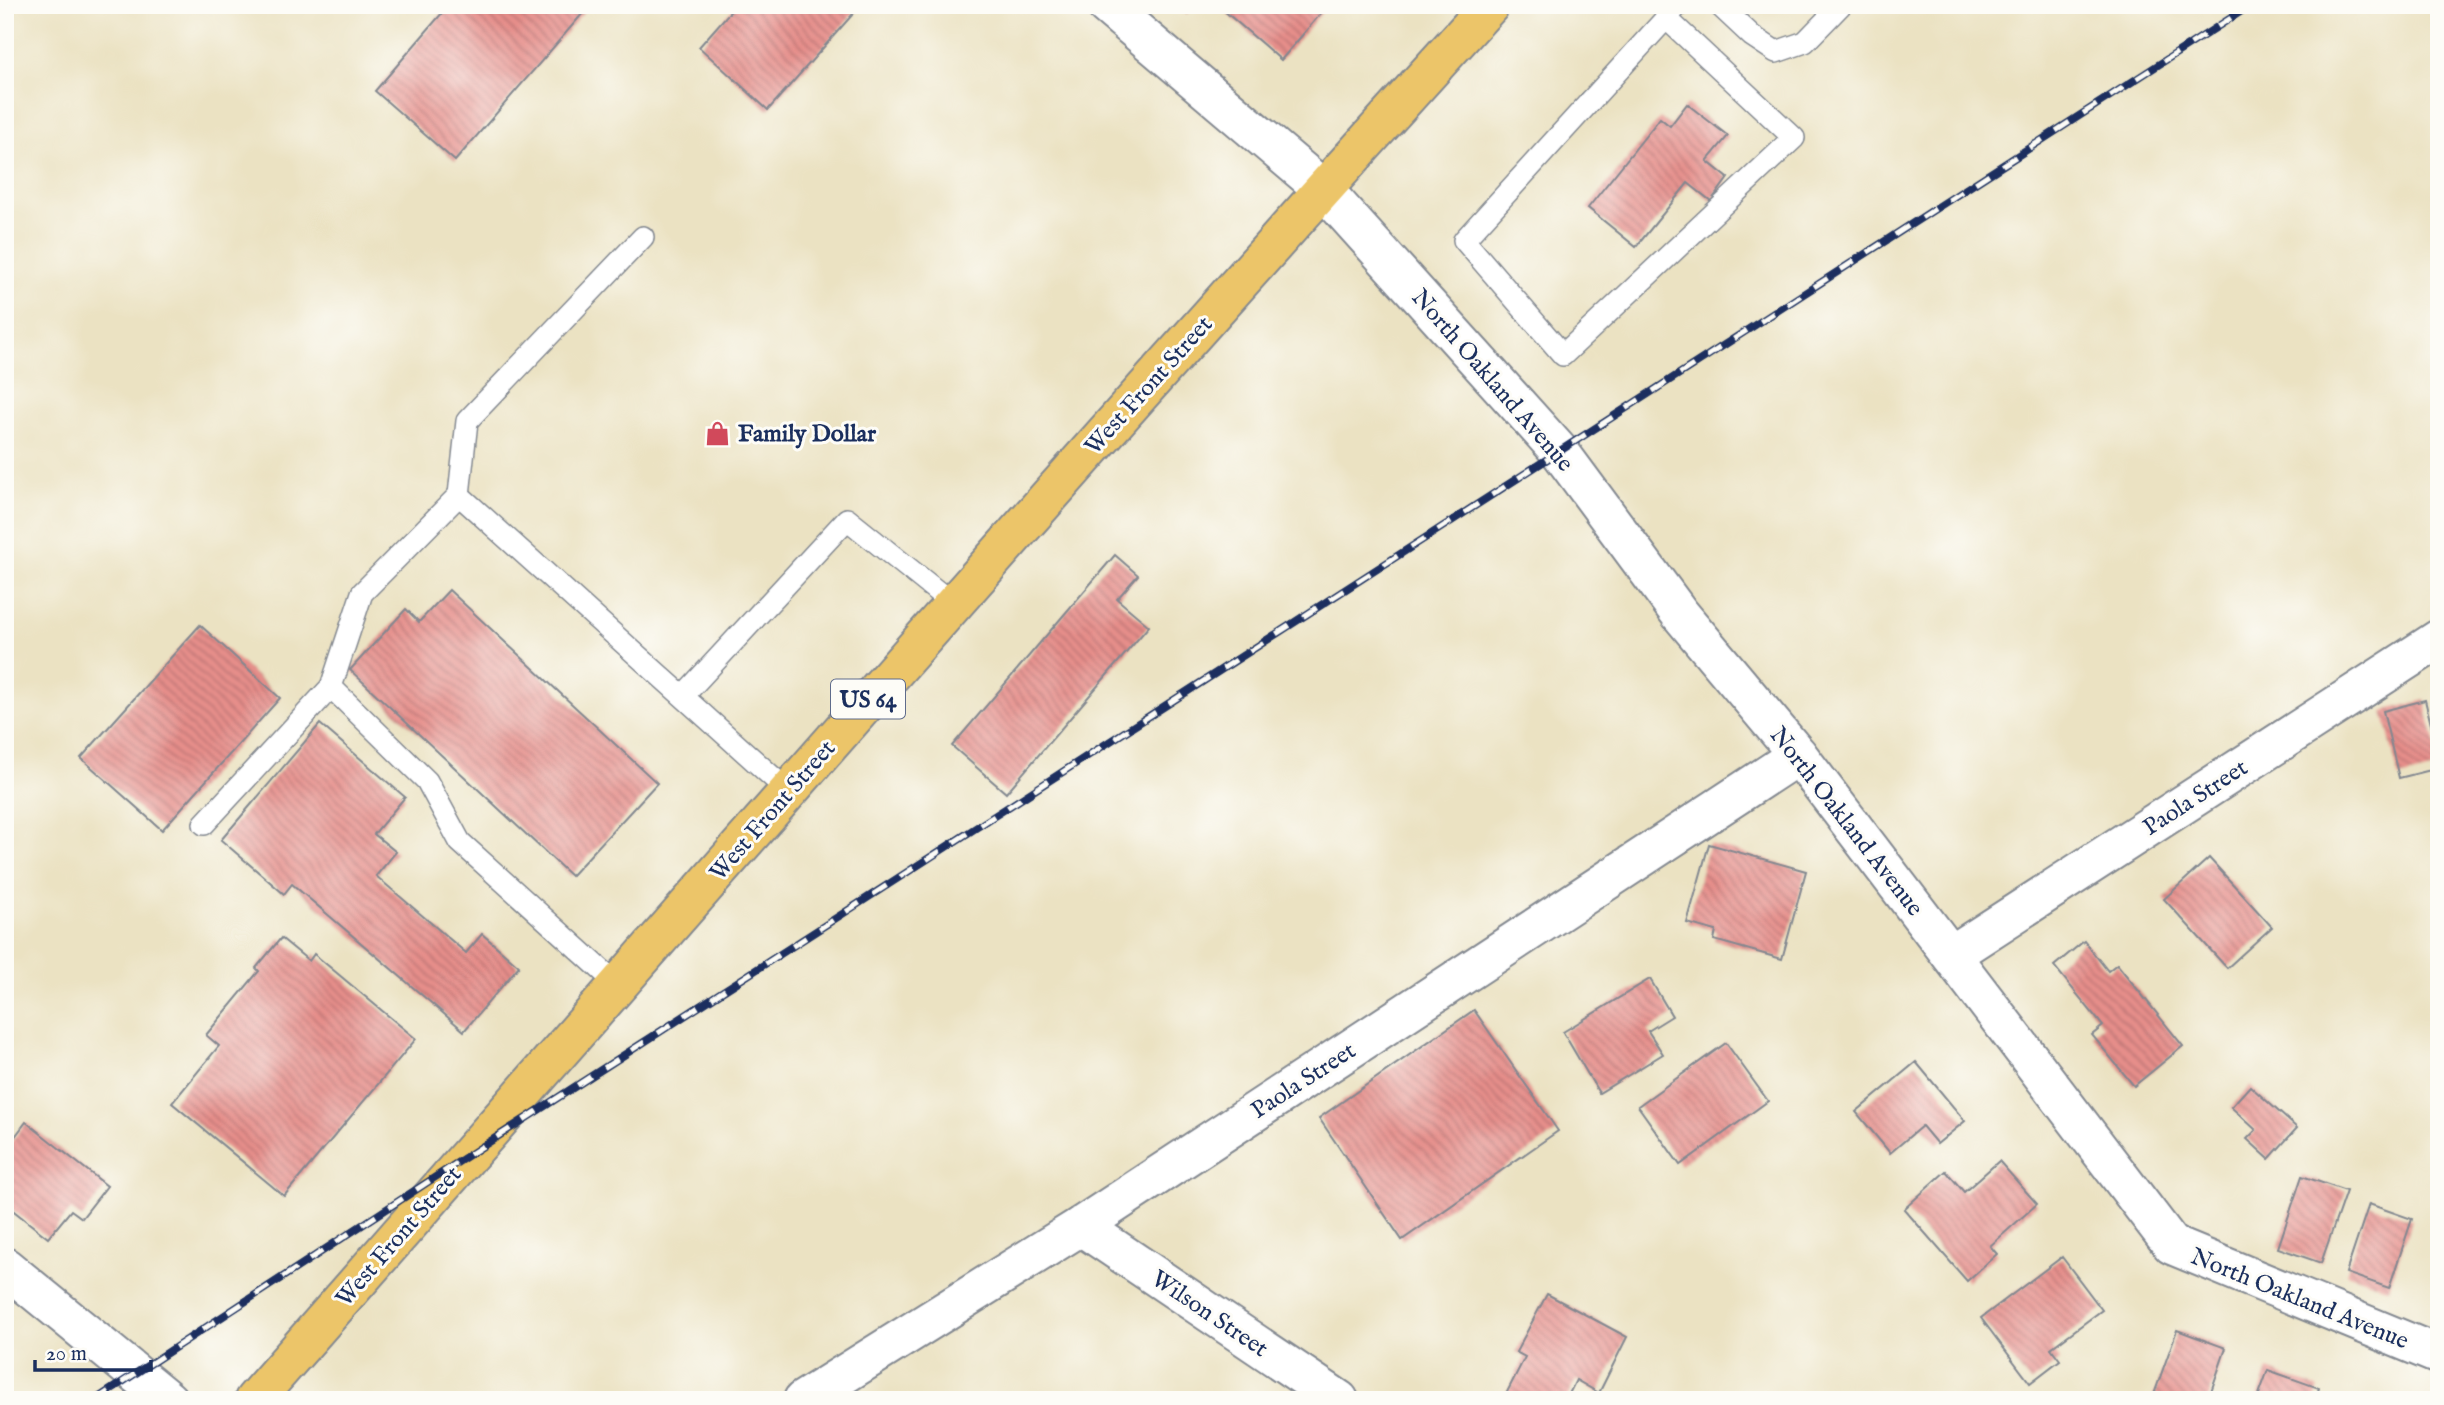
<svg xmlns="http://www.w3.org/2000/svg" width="2444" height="1405" viewBox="0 0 2444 1405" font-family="'IM FELL English',serif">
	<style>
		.building { fill: url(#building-back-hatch) }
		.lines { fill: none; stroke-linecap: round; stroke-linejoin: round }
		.lane-casing { stroke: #838890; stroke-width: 24 }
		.street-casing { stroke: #838890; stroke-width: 42 }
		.primary-casing { stroke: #838890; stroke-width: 42 }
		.lane { stroke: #fff; stroke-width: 21 }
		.street { stroke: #fff; stroke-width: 38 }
		.primary { stroke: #ecc569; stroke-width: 38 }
		.rail-casing { stroke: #1b2f5e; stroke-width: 8 }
		.rail { stroke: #fdfcf7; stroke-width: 5; stroke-dasharray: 16; stroke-linecap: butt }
		.labels { text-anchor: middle; stroke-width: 6; stroke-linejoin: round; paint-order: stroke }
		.shield { fill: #fdfcf7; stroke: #5f6c8c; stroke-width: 2 }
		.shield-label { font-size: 23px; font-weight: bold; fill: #1b2f5e }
		.street-label { font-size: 24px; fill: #1b2f5e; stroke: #fdfcf7 }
		.poi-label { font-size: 24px; font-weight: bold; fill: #1b2f5e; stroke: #fdfcf7; text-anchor: start }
	</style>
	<defs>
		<pattern id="building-back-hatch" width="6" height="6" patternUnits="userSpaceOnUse" patternTransform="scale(1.75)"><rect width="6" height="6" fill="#e68e8a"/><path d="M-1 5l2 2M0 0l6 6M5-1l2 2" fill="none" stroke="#ba7474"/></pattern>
	</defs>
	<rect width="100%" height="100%" fill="#fdfcf7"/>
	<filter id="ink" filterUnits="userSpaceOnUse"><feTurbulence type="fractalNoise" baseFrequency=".0143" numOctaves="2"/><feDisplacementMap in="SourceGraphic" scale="14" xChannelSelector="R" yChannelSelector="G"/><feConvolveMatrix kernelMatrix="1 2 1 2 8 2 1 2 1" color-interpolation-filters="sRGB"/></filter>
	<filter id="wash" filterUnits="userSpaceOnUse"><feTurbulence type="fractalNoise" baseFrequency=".00686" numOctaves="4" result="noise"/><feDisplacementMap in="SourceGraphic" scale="28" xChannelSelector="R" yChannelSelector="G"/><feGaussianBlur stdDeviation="1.57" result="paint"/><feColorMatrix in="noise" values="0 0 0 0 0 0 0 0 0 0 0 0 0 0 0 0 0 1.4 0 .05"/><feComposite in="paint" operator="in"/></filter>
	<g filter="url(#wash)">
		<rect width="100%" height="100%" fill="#ebe2c2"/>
		<g id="blocks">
			<g class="building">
				<polygon points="449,5 590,5 455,161 375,91"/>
				<polygon points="736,5 861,5 768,110 699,47"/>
				<polygon points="1178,5 1195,5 1187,14"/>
				<polygon points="1225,5 1328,5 1281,60 1222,9"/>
				<polygon points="1687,104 1728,136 1707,161 1728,178 1711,201 1688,183 1636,247 1588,208 1660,118 1670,126"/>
				<polygon points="1115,555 1138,575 1117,599 1149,626 1006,793 952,746"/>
				<polygon points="449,590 657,783 571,876 350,670 406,609 419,622"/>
				<polygon points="200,625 280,698 162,830 81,758"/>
				<polygon points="2425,700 2439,757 2439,768 2399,778 2383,711"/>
				<polygon points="320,724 405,797 374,834 396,852 376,876 466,953 482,934 519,966 464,1031 292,884 284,894 221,840"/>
				<polygon points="1709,844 1806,871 1782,959 1714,940 1716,931 1687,923"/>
				<polygon points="2209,858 2272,927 2227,968 2164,899"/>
				<polygon points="281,938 309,961 314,954 416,1039 284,1196 172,1103 219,1046 206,1035 259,971 256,968"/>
				<polygon points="2084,941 2108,971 2117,964 2183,1046 2134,1086 2092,1035 2103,1026 2054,966"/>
				<polygon points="1650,979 1672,1016 1648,1031 1663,1054 1599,1093 1563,1032"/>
				<polygon points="1474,1010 1558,1131 1402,1240 1319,1118"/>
				<polygon points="1726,1043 1768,1101 1680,1165 1638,1106"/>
				<polygon points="1916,1062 1965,1121 1937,1144 1922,1126 1890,1153 1856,1112"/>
				<polygon points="2250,1086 2297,1128 2269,1159 2247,1139 2256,1130 2231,1107"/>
				<polygon points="26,1122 107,1186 82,1218 71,1210 48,1238 5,1204 5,1176 11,1168 5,1164 5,1150"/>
				<polygon points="1999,1161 2037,1204 1990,1246 1997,1254 1967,1281 1904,1209 1946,1171 1964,1192"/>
				<polygon points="2302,1176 2346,1191 2321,1263 2278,1248"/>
				<polygon points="2369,1204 2412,1219 2389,1288 2346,1273"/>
				<polygon points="2062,1257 2102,1310 2051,1348 2060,1360 2030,1383 1981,1318"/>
				<polygon points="1547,1294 1627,1337 1599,1393 1576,1380 1566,1400 1503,1400 1525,1357 1516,1352"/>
				<polygon points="2177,1330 2226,1348 2208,1400 2152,1400"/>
				<polygon points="2268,1370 2319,1388 2315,1400 2257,1400"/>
			</g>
		</g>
	</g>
	<g filter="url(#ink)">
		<use href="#blocks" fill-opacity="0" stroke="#838890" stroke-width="2"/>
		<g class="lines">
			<defs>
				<g id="lane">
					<polyline points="1719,5 1752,36 1776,52 1805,42 1841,5"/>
					<polyline points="1666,18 1794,138 1563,355 1464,240 1678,5"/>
					<polyline points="459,495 467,421 643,237"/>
					<polyline points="684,695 847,519 953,604"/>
					<polyline points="204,824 331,687"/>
					<polyline points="618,985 460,842 427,781 331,687 362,593 459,495 788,791"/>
				</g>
				<g id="street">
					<polyline points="1106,5 1323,189 1560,452 1680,614 1798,755 2172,1245 2439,1355"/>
					<polyline points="1951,955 2439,639"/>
					<polyline points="1081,1226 1339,1400"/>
					<polyline points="5,1267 168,1400"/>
					<polyline points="803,1400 1081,1226 1798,755"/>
				</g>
				<path id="primary" d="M254 1400C664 933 1072 465 1490 5"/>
			</defs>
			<use href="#lane" class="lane-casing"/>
			<use href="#street" class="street-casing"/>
			<use href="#primary" class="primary-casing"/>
			<use href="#lane" class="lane"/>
			<use href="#street" class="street"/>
			<use href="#primary" class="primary"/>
			<defs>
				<polyline id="rail" points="95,1400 469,1155 2251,5"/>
			</defs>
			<use href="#rail" class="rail-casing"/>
			<use href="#rail" class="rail"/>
		</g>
	</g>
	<defs>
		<symbol id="shop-bare" viewBox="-9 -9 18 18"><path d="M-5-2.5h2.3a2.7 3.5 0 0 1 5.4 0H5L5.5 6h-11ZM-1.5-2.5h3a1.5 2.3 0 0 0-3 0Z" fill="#d1495b" stroke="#fdfcf7" stroke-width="2.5" paint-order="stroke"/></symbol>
	</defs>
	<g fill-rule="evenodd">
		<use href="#shop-bare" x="700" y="416" width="35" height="35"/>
	</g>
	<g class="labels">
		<rect class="shield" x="831" y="679.5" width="74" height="39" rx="5"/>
		<g class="shield-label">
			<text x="868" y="707">US 64</text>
		</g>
		<g class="street-label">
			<text transform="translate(1493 380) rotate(49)" y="8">North Oakland Avenue</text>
			<text transform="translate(1148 385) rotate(-48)" y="8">West Front Street</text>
			<text transform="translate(2195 797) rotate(-33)" y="8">Paola Street</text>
			<text transform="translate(772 810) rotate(-49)" y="8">West Front Street</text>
			<text transform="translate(1847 821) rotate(52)" y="8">North Oakland Avenue</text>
			<text transform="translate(1303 1080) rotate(-33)" y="8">Paola Street</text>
			<text transform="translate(398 1236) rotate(-49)" y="8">West Front Street</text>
			<text transform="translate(2300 1298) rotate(22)" y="8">North Oakland Avenue</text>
			<text transform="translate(1210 1313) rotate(34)" y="8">Wilson Street</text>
		</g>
		<g class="poi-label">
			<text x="738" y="441">Family Dollar</text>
		</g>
	</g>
	<rect width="2444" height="1405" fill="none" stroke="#fdfcf7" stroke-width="28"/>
	<path d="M35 1360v10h116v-10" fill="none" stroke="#1b2f5e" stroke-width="3.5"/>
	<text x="46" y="1360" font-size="21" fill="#1b2f5e" stroke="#fdfcf7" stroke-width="5" paint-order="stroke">20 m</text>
</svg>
